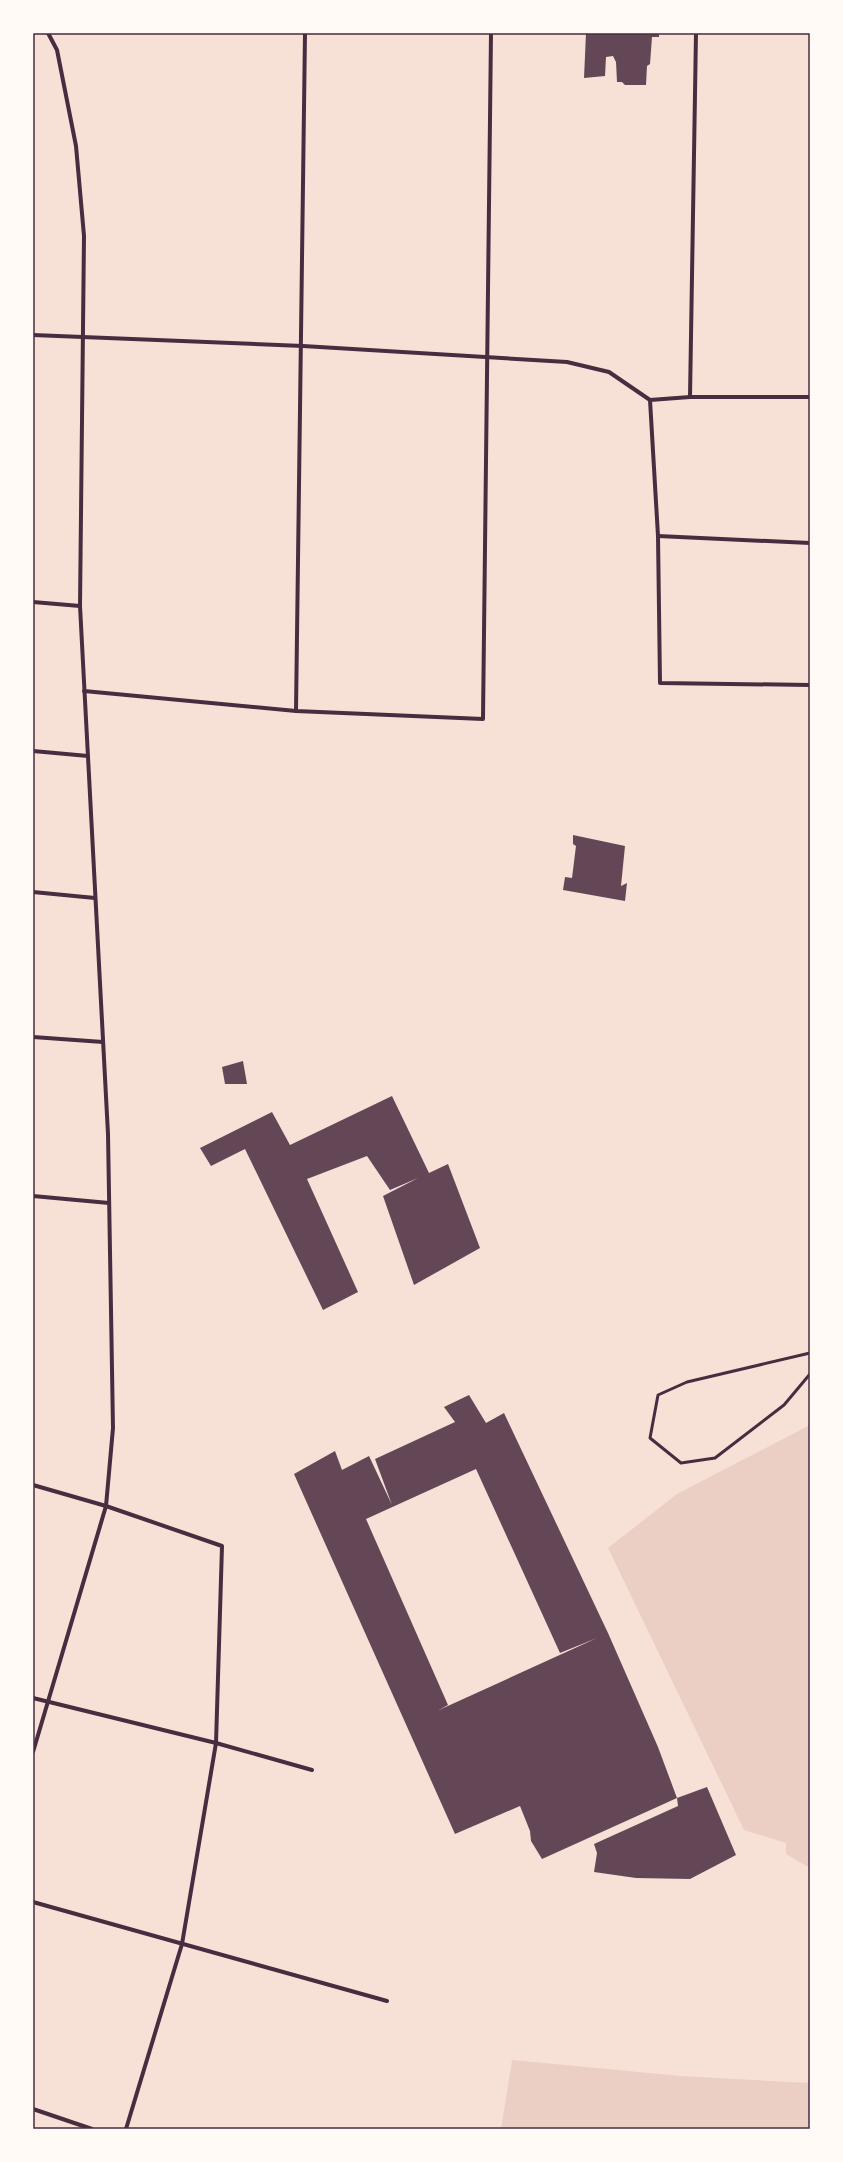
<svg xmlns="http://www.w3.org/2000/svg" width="843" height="2162" viewBox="0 0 843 2162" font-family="Rubik,sans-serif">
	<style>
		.green { fill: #ebcfc5 }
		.building { fill: #644757; fill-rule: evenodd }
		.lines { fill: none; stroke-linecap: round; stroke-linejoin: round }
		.service { stroke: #4a2c40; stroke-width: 3 }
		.minor { stroke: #4a2c40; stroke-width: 4 }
		.neatline { fill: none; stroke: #4a2c40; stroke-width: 1.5 }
	</style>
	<rect width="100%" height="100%" fill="#f7e1d7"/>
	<g class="green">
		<polygon points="810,1425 810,1868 786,1854 786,1843 744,1830 608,1548 677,1494"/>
		<polygon points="512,2060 681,2076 810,2083 810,2129 501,2129"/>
	</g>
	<g class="building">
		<polygon points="586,33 659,33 659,37 652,37 650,64 647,66 646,85 625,85 622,82 617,82 616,62 613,56 606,57 605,76 584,78"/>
		<polygon points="573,835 625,846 621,886 627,883 625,901 563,890 565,877 572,878 576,846 573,844"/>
		<polygon points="243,1061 247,1084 225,1084 222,1067"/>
		<polygon points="392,1096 429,1173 448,1164 480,1248 414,1285 383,1196 418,1178 390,1190 367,1156 307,1179 358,1292 323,1310 245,1149 211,1166 200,1148 272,1112 290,1145"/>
		<path d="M469 1395 486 1423 504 1413 608 1633 658 1747 677 1798 542 1859 531 1841 530 1831 520 1806 455 1834 294 1474 335 1451 342 1470 369 1456 392 1505 375 1459 455 1422 444 1407ZM476 1469 560 1653 597 1638 439 1710 448 1705 366 1519Z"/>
		<polygon points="707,1787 736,1855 690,1879 636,1878 594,1872 597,1853 594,1844 678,1806 677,1798"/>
	</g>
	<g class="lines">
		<polyline class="service" points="810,1353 687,1382 658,1395 650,1438 681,1463 715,1458 784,1405 810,1374"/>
		<g class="minor">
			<polyline points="33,335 303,346 567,362 609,372 650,400"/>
			<polyline points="690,397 696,33"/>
			<polyline points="810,397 690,397 650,400 658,536 660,683 810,685"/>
			<polyline points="658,536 810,543"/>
			<polyline points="33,602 80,606"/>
			<polyline points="84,691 296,711 483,719 491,33"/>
			<polyline points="296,711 305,33"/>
			<polyline points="33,751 88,756"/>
			<polyline points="33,892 95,898"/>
			<polyline points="33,1037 103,1042"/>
			<polyline points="33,1196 109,1203"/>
			<polyline points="33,1485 106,1506 222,1546 216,1743 182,1944 126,2129"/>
			<polyline points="33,1698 216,1743 312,1770"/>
			<polyline points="33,1752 106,1506 113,1428 108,1134 80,606 84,236 76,146 57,50 48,33"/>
			<polyline points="33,1902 387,2001"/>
			<polyline points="33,2109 92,2129"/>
		</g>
	</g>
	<rect width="843" height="2162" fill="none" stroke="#fffaf5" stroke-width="68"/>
	<rect x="34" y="34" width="775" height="2094" class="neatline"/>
</svg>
